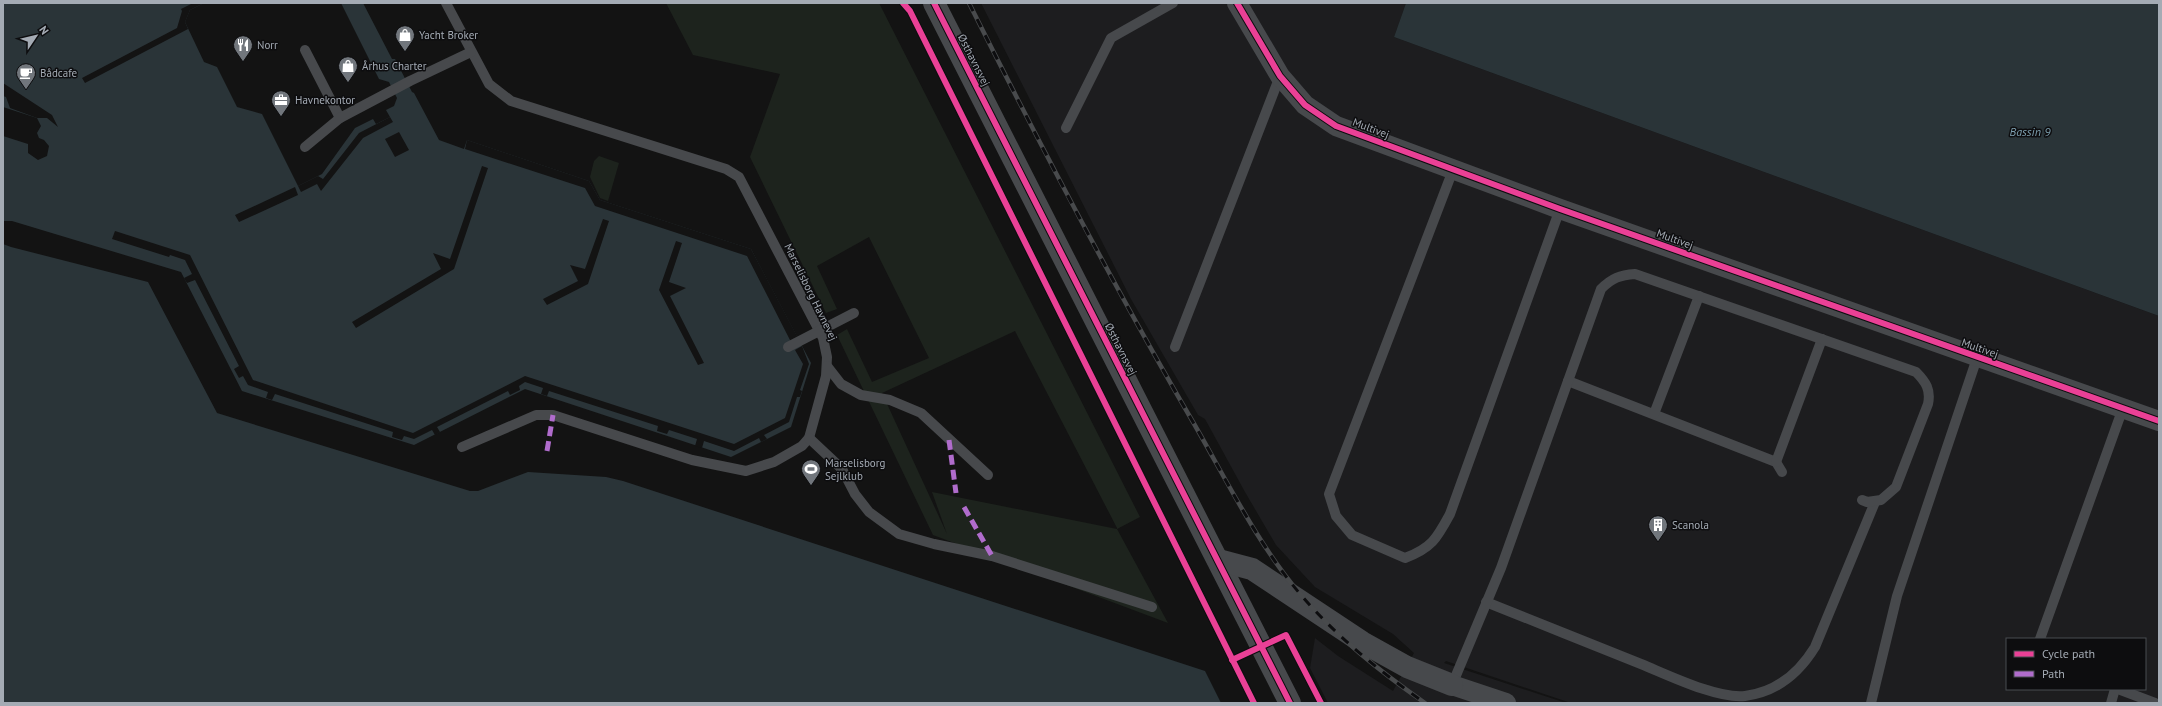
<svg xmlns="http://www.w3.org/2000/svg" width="2162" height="706" viewBox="0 0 2162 706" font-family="'PT Sans',sans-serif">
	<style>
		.built { fill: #1d1d1f; fill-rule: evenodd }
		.green { fill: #1d231d; fill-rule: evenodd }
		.water { fill: #2a3438 }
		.pier { fill: #131313 }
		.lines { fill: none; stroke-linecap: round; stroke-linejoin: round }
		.service { stroke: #47494c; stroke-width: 10 }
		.minor { stroke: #47494c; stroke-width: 20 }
		.tertiary { stroke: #47494c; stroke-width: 22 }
		.rail-casing { stroke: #484a4c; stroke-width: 4.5 }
		.rail { stroke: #0d0d0f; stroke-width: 3; stroke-dasharray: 9; stroke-linecap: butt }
		.quiet { stroke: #b06ccc; stroke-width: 5; stroke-dasharray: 10 5; stroke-linecap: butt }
		.cycleway-casing { stroke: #0d0d0f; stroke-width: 8 }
		.cycleway { stroke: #ea4096; stroke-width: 6 }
		.labels { text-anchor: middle; stroke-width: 3; stroke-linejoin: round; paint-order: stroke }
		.poi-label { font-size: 11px; fill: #a4abb4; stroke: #0d0d0f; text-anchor: start }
		.street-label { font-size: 11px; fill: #a4abb4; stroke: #0d0d0f }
		.water-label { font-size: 12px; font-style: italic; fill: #7c9eae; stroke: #0d0d0f }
	</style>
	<rect width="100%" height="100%" fill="#131313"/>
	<path class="built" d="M981 3H1406L1394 37 2159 316V703H1571L1446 661 1444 663 1566 703H1328L1310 668 1315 638 1338 656 1393 691 1414 653 1393 634 1315 587 1276 545 1245 492 1205 419 1198 415 1131 299ZM2007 639H2145V689H2007Z"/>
	<g class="green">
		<path d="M666 3H879L1140 517 1117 529 1168 623 933 535 837 335 847 329 872 382 929 358 869 237 817 266 837 309 826 313 750 157 780 74 693 55ZM1015 331 1117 528V529L932 492 947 534 882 393Z"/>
		<polygon points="599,156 619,163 608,201 600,198 590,177 594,161"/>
	</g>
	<g class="water">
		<polygon points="3,3 204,3 190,10 185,22 204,62 217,67 237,107 262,114 298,186 322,174 355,128 373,119 376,124 390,117 386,110 394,106 397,98 389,82 379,79 341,3 363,3 392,59 395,59 412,92 414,93 439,140 464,149 467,140 589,181 600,200 751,249 811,363 791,427 731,457 525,389 414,445 242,391 181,272 12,221 3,221 3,136 28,144 28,153 38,160 47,156 49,146 44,140 39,138 37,133 41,126 37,118 3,107"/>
		<polygon points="1406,3 2159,3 2159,316 1394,37"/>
		<polygon points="3,244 11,247 148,282 217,413 470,491 478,491 528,472 606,477 623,481 1205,671 1221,703 3,703"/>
	</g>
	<g class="pier">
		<polygon points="193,3 204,3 190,10 185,22 188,29 85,83 82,78 177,28 182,11 181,9"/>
		<polygon points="3,83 52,115 58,127 47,118 37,118 10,108 6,97 3,96"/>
		<polygon points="390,117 393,122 363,138 321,191 317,184 301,192 298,186 318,176 323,179 359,133"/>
		<polygon points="399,132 409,150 395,157 385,139"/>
		<polygon points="467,140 589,181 600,200 751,249 798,338 791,342 747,256 595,206 585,188 465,149"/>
		<polygon points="482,166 488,168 454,269 356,328 352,322 441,269 433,253 450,259"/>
		<polygon points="295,187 298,195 239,222 235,215"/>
		<polygon points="603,219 609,221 588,284 547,305 543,299 578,281 570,265 585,269"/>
		<polygon points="115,231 190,255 253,380 413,433 525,376 734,444 785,418 803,364 795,350 802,346 809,364 800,390 802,391 800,397 797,397 789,422 764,435 767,439 761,442 759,438 734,451 704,441 702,448 695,446 697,439 669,430 667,434 657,431 658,426 549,391 547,396 541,394 543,388 525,382 519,386 520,390 510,395 508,391 437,427 440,432 435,435 432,430 414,439 404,436 402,440 392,437 393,432 275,394 272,400 266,398 268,392 248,385 243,376 239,378 234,369 239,366 195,280 187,283 185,280 184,278 192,274 185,260 170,255 169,257 112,239"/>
		<polygon points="676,241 682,243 669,282 686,288 670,296 704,363 698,365 659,290"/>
	</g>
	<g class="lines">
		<g class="service">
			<polyline points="446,3 489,84 511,101 726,169 739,177 823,338 827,357 826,376 809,438 802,446 774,462 746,471 692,460 553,415 536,415 462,447"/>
			<polyline points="305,50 340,118"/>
			<polyline points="1066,128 1111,38 1173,3"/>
			<polyline points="305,147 340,118 410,81 471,52"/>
			<path d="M1453 170 1329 494 1336 516 1352 535 1405 558C1432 548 1437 538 1450 514L1560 209"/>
			<polyline points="788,347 854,313"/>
			<polyline points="1175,347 1280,76"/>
			<polyline points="827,366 841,384 861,395 890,400 921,413 988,475"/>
			<polyline points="1568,381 1776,462 1782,472"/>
			<polyline points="1654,414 1699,296"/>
			<polyline points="809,438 842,469 855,494 869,512 899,534 934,544 992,556 1152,607"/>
			<polyline points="1776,462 1822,339"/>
			<path d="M1486 602C1538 623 1589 643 1641 664 1668 675 1717 699 1745 696 1777 692 1799 673 1815 647L1875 502"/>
			<polyline points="2040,639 2123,408"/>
			<path d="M1452 685 1501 568 1601 289C1612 278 1620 275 1635 274L1916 372C1926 382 1931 390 1928 404L1896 487 1881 500 1867 502 1862 500"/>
			<polyline points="2118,689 2155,703"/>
			<polyline points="1871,703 1897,596 1977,358"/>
			<polyline points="2111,703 2115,689"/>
		</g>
		<g class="minor">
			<polyline points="1237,3 1280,76 1305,105 1336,126 1560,209 2159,421"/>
			<polyline points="1452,685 1506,703"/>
		</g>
		<g class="tertiary">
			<polyline points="934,3 1290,703"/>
			<polyline points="1218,560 1252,569 1362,642 1407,667 1452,685"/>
		</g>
		<defs>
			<path id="rail" d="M969 3C1040 145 1113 285 1193 422 1226 479 1258 545 1301 595 1338 638 1378 670 1425 703"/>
		</defs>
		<use href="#rail" class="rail-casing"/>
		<use href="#rail" class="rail"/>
		<g class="quiet">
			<polyline points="949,440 956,493"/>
			<polyline points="547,451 553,415"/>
			<polyline points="964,507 992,556"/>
		</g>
		<defs>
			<g id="cycleway">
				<polyline points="903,3 910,11 1254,703"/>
				<polyline points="934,3 1290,703"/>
				<polyline points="1237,3 1280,76 1305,105 1336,126 1560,209 2159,421"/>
				<polyline points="1232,660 1286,635 1321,703"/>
			</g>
		</defs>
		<use href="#cycleway" class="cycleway-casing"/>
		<use href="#cycleway" class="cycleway"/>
	</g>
	<defs>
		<symbol id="shop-pin" viewBox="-11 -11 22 30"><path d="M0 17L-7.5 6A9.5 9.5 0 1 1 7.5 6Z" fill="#71767c" stroke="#0d0d0f"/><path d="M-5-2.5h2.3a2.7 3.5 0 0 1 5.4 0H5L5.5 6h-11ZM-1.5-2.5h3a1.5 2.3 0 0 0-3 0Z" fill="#fff"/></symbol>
		<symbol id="restaurant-pin" viewBox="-11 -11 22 30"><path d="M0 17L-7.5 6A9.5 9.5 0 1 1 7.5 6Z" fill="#71767c" stroke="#0d0d0f"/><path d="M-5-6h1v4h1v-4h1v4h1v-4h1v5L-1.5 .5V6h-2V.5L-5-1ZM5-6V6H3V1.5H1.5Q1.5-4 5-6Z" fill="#fff"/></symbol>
		<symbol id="cafe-pin" viewBox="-11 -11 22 30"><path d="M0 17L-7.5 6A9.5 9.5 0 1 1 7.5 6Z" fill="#71767c" stroke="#0d0d0f"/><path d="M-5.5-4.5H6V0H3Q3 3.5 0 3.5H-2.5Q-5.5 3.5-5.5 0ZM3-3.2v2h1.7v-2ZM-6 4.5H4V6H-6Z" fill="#fff"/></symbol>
		<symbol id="office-pin" viewBox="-11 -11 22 30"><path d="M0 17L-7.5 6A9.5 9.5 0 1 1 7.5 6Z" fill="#71767c" stroke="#0d0d0f"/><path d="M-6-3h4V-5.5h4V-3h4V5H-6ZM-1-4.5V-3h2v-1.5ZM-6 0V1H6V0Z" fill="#fff"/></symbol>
		<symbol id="stadium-pin" viewBox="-11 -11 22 30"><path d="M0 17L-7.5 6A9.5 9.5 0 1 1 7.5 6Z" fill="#71767c" stroke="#0d0d0f"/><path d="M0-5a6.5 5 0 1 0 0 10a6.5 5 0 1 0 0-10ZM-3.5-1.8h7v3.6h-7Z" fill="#fff"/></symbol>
		<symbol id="building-pin" viewBox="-11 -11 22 30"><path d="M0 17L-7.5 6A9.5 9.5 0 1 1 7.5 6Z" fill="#71767c" stroke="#0d0d0f"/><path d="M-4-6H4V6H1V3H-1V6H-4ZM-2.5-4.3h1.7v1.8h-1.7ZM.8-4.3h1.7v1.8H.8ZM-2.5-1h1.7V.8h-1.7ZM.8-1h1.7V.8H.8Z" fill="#fff"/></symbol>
	</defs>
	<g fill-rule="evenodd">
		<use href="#shop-pin" x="394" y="24" width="22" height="30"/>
		<use href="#restaurant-pin" x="232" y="34" width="22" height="30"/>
		<use href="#shop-pin" x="337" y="55" width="22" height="30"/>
		<use href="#cafe-pin" x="15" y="62" width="22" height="30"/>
		<use href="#office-pin" x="270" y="89" width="22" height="30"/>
		<use href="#stadium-pin" x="800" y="458" width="22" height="30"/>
		<use href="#building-pin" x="1647" y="514" width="22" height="30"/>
	</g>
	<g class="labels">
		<g class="poi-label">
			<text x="419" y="39">Yacht Broker</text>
			<text x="257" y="49">Norr</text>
			<text x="362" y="70">Århus Charter</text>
			<text x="40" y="77">Bådcafe</text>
			<text x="295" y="104">Havnekontor</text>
			<text x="825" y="467">Marselisborg<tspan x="825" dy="13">Sejlklub</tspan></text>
			<text x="1672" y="529">Scanola</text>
		</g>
		<g class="street-label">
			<text transform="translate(974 60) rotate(63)" y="4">Østhavnsvej</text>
			<text transform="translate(1371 128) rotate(21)" y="4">Multivej</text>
			<text transform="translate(1675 239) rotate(20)" y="4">Multivej</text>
			<text transform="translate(811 292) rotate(64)" y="4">Marselisborg Havnevej</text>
			<text transform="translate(1980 348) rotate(19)" y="4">Multivej</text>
			<text transform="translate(1121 349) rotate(63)" y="4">Østhavnsvej</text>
		</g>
		<g class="water-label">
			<text x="2030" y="136">Bassin 9</text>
		</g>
	</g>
	<rect width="2162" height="706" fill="none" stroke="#a4abb4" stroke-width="8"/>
	<rect x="2006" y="638" width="140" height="52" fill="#0d0d0f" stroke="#494c51"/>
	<rect x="2014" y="651" width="20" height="6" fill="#ea4096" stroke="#494c51"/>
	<text x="2042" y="658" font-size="12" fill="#a4abb4">Cycle path</text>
	<rect x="2014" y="671" width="20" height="6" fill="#b06ccc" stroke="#494c51"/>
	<text x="2042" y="678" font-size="12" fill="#a4abb4">Path</text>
	<g transform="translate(36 36) rotate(55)" stroke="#0d0d0f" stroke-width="3" paint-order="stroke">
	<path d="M0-3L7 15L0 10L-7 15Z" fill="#a4abb4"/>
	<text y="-6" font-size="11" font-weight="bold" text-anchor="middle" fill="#a4abb4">N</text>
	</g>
</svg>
